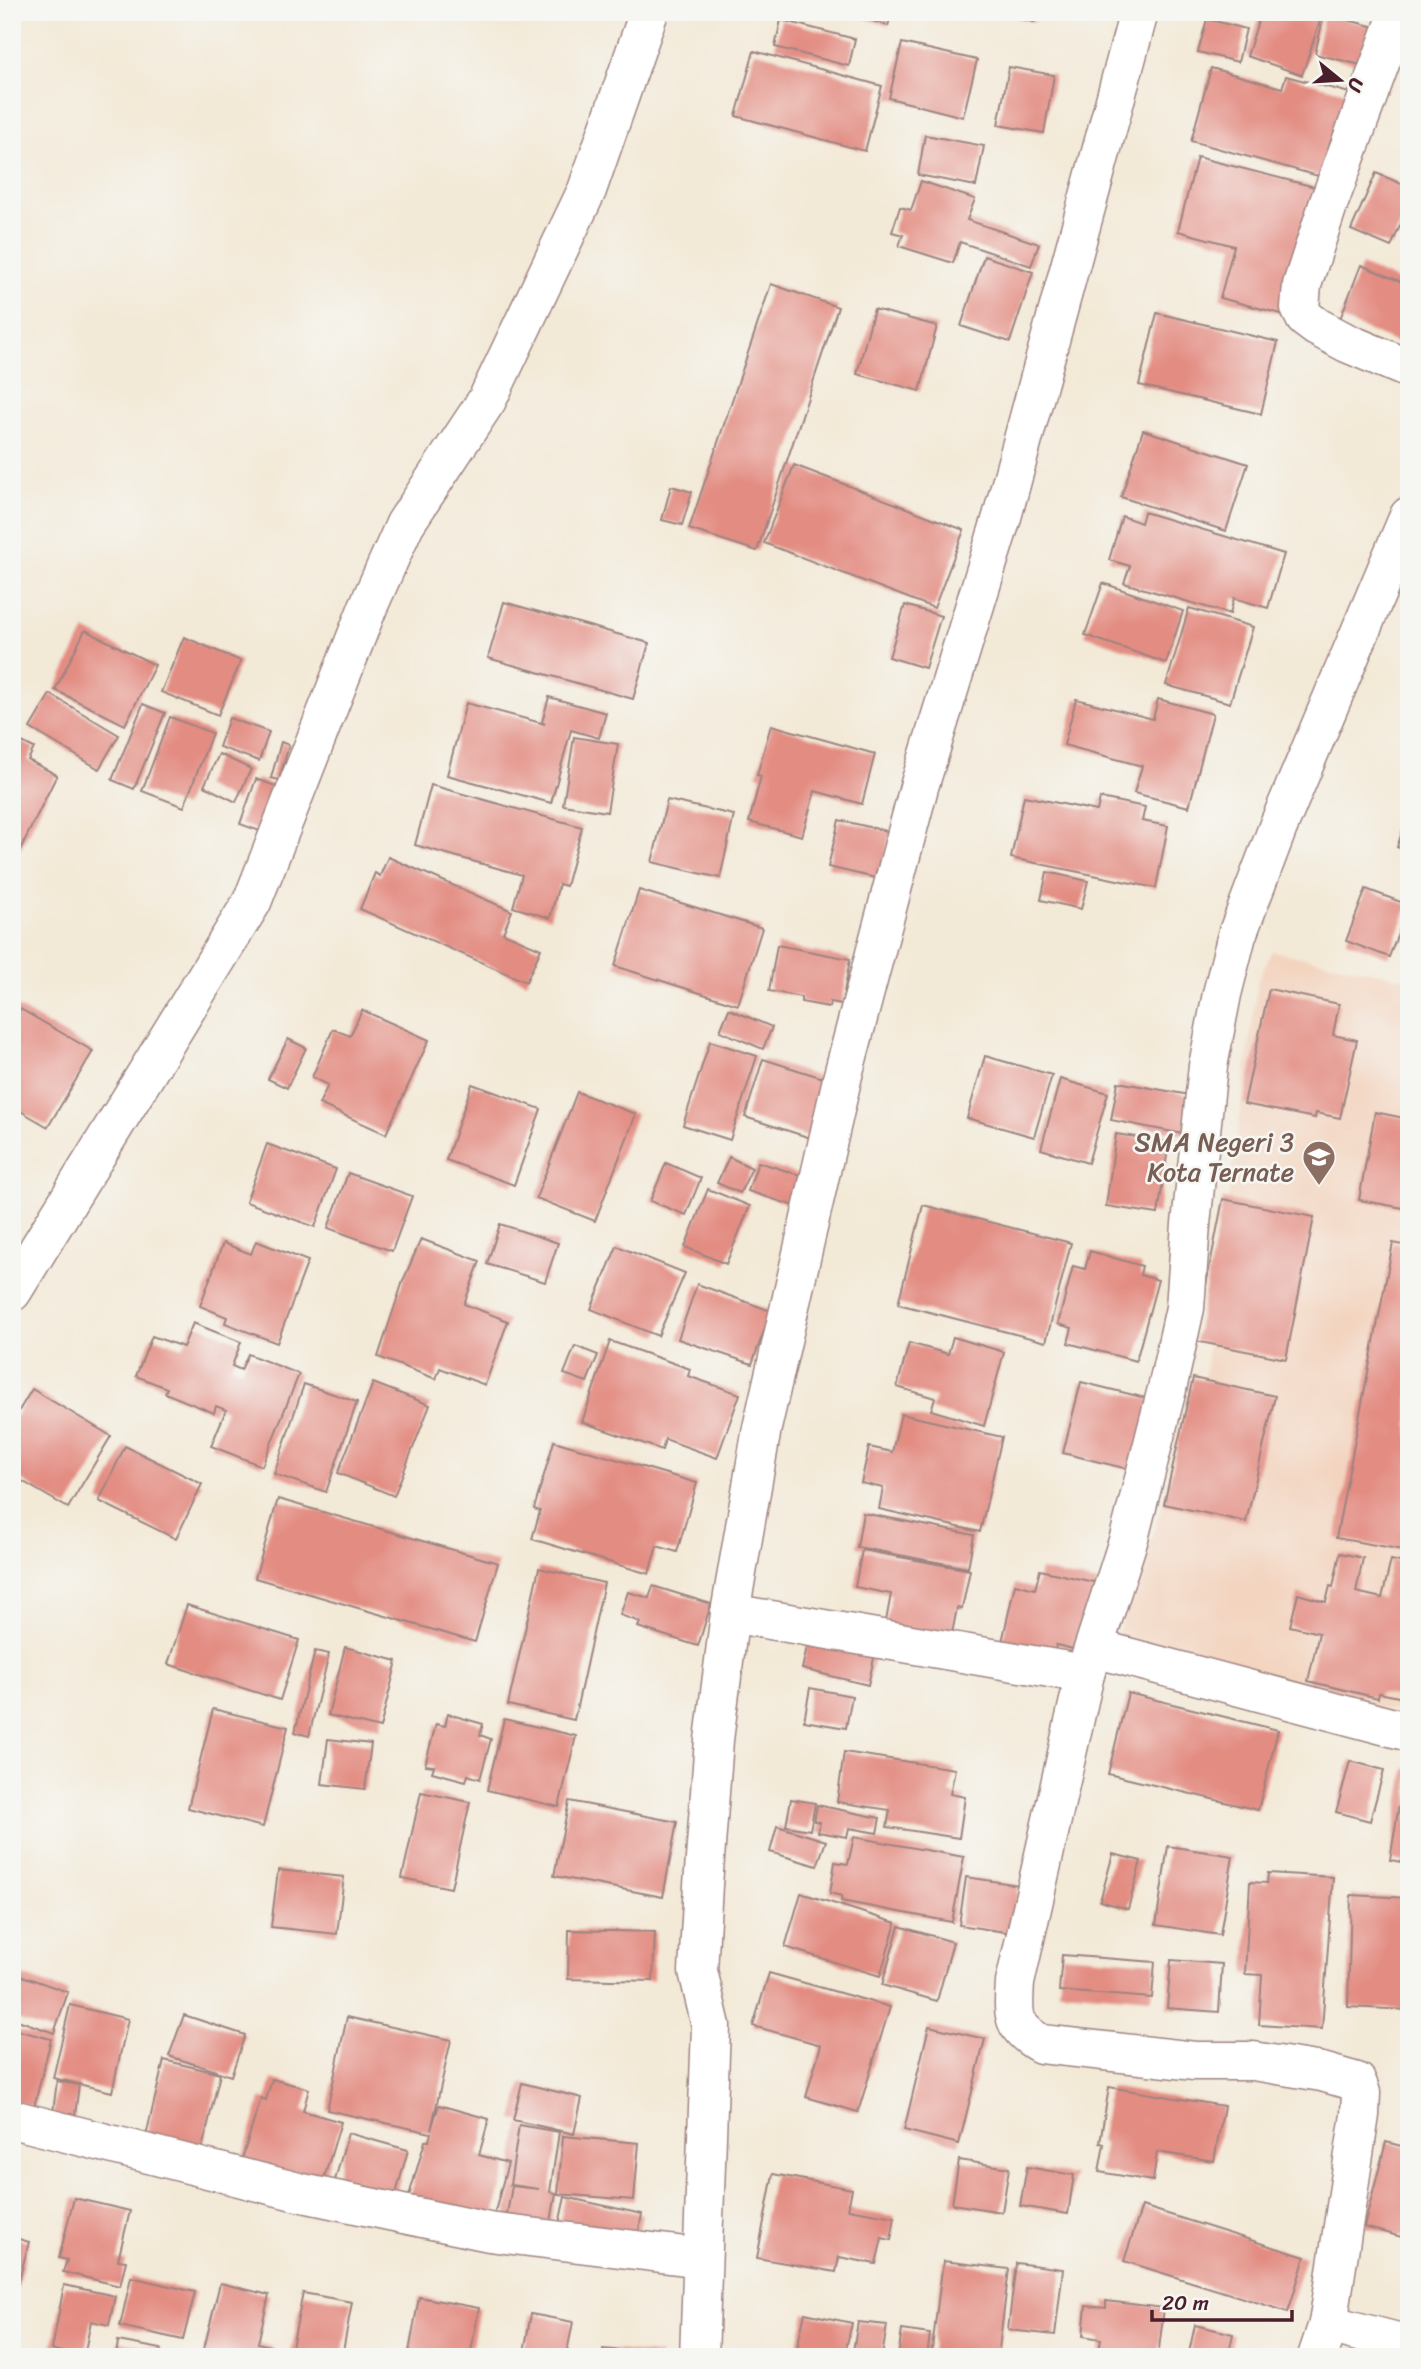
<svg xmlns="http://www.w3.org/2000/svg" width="1421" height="2369" viewBox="0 0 1421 2369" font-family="Sriracha,sans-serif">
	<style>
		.built { fill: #f3d4bf }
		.building { fill: #e38c82 }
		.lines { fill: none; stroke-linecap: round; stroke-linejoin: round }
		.minor-casing { stroke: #9e8481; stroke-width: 41 }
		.trunk-casing { stroke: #9e8481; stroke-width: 41 }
		.minor { stroke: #fff; stroke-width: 38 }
		.trunk { stroke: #fff; stroke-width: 38 }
		.labels { text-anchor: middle; stroke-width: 5; stroke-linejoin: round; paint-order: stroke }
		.education-label { font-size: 26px; fill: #785e54; stroke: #f6f6f2; text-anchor: end }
	</style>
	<rect width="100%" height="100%" fill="#f6f6f2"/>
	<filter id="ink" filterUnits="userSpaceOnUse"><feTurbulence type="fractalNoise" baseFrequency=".0143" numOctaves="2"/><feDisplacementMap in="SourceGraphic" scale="14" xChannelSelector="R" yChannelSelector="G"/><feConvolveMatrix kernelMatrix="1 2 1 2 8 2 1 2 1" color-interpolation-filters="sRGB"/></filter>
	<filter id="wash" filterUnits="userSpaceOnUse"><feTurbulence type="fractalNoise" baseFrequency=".00686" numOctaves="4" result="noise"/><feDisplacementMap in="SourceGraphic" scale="28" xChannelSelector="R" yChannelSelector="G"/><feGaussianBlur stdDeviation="1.57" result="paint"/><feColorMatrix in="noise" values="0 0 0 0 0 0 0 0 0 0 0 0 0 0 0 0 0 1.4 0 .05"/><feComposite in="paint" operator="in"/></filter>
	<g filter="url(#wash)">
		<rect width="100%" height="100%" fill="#f3e9d7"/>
		<polygon class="built" points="1272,951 1409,979 1409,1715 1116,1638 1202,1394 1258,980"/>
		<g id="blocks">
			<g class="building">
				<polygon points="845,12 892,12 888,26"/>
				<polygon points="995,12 1036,12 1034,22"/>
				<polygon points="1261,12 1323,12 1302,75 1247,56"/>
				<polygon points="1324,14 1387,30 1378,69 1315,54"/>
				<polygon points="1207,19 1246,29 1238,62 1198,52"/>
				<polygon points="781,20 855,39 849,66 775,47"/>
				<polygon points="902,43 977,60 963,117 889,98"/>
				<polygon points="754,51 882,86 865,151 736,116"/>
				<polygon points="1009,67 1054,75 1044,133 998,125"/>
				<polygon points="1211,68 1282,88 1286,76 1357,95 1333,180 1191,141"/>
				<polygon points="925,135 984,146 976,186 918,175"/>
				<polygon points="1197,157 1319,188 1293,317 1220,298 1234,246 1178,231"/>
				<polygon points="1376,173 1409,187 1409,205 1391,247 1351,230"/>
				<polygon points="921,181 975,199 967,220 1039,244 1031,266 960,242 953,263 899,246 903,235 892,232 900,207 911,210"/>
				<polygon points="984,256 1033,272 1010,342 961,326"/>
				<polygon points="1361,265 1409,285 1409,348 1340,319"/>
				<polygon points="771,284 838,307 757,551 689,529"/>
				<polygon points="874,309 937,326 920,391 857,374"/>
				<polygon points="1157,313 1278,342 1261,414 1139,385"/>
				<polygon points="1143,430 1248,464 1226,531 1121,497"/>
				<polygon points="794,465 964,530 934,608 764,543"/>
				<polygon points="671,486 692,492 682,525 662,520"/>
				<polygon points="1144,512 1284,554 1268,608 1234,598 1230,614 1124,583 1130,566 1109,560 1122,516 1141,523"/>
				<polygon points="1103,583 1183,611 1166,663 1085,635"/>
				<polygon points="504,602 649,643 633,699 488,658"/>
				<polygon points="905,605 941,616 925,668 889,657"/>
				<polygon points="1189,608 1253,627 1230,703 1166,685"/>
				<polygon points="85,630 155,665 125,725 55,690"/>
				<polygon points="184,637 241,661 218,715 161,692"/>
				<polygon points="50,694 119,735 99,769 30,728"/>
				<polygon points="549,697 606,713 599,738 571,730 551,803 447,775 466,703 545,724 542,722"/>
				<polygon points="1076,699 1153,719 1158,699 1213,714 1189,807 1134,793 1142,766 1064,745"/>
				<polygon points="143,704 165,713 134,789 112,780"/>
				<polygon points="170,717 212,733 184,807 142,791"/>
				<polygon points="229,718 269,732 259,761 219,747"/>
				<polygon points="771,725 875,754 862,804 815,791 802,836 749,822 761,776 757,775"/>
				<polygon points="12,737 34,748 28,760 57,775 16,858 12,857"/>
				<polygon points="574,737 618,744 607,812 563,805"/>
				<polygon points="281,742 289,745 279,780 271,778"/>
				<polygon points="219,754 251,769 236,802 204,786"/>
				<polygon points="256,779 287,790 271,835 240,824"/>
				<polygon points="431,785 582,827 566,886 559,884 550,918 513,907 522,875 415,845"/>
				<polygon points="1024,796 1097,811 1100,798 1145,807 1142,821 1168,826 1156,888 1011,858"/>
				<polygon points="667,800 734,815 720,878 652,862"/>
				<polygon points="1409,812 1409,851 1397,847"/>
				<polygon points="839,820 891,832 880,879 828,867"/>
				<polygon points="388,857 512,911 503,933 541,949 526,982 360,909 375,873 380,876"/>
				<polygon points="1047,872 1088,881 1081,909 1041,900"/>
				<polygon points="1366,889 1409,905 1389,957 1346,941"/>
				<polygon points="639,890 762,928 738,1005 615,966"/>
				<polygon points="777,945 850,959 842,1004 830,1002 829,1007 801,1002 801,997 769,991"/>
				<polygon points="1269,989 1339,1004 1333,1035 1357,1040 1340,1118 1316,1113 1315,1118 1244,1104"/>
				<polygon points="12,1004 93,1051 48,1127 12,1106"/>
				<polygon points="729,1009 772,1027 763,1049 720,1031"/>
				<polygon points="362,1010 429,1040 386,1134 319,1104 328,1085 312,1077 333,1029 350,1036"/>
				<polygon points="288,1039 306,1048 287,1088 268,1079"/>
				<polygon points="710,1041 757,1056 730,1140 683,1125"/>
				<polygon points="985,1056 1052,1075 1034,1137 967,1118"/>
				<polygon points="763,1059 839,1083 820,1141 745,1117"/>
				<polygon points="1060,1079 1108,1093 1088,1163 1041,1149"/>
				<polygon points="1118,1082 1195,1096 1188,1135 1111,1120"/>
				<polygon points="472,1084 541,1109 514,1185 446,1160"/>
				<polygon points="577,1092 636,1114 595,1221 536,1198"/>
				<polygon points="1375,1112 1409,1119 1409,1209 1359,1200"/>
				<polygon points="1116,1134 1169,1142 1158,1214 1106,1206"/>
				<polygon points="267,1144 336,1169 315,1227 246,1202"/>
				<polygon points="729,1157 752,1168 740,1193 717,1183"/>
				<polygon points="758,1162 813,1179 804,1209 748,1191"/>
				<polygon points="666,1163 701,1178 686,1215 650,1201"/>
				<polygon points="348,1173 412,1196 392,1251 328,1228"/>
				<polygon points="708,1189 750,1206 726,1264 685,1247"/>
				<polygon points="1223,1199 1314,1217 1286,1359 1195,1341"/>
				<polygon points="923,1205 1071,1243 1046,1342 898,1304"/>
				<polygon points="500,1224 558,1243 545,1282 487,1264"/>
				<polygon points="421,1239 480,1261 464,1304 508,1321 485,1385 440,1368 436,1379 378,1357 403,1281"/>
				<polygon points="256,1241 308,1261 277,1343 225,1323 227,1317 200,1306 223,1243 251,1254"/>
				<polygon points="1393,1243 1409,1246 1409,1551 1336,1538"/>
				<polygon points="617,1246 685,1273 658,1336 591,1309"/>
				<polygon points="1090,1251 1142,1266 1140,1275 1158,1280 1136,1361 1068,1343 1072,1328 1058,1324 1073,1266 1085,1269"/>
				<polygon points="697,1284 771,1311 752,1364 678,1339"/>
				<polygon points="193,1323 241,1342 232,1366 241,1370 248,1354 299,1374 262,1466 211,1446 226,1410 216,1406 214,1413 165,1393 167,1388 136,1376 152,1336 183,1347"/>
				<polygon points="953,1337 1004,1352 984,1426 931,1410 935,1398 897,1387 909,1343 948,1354"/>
				<polygon points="610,1341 690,1369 688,1376 740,1394 717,1458 665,1439 662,1450 582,1422"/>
				<polygon points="575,1346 598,1355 587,1382 564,1374"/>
				<polygon points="1193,1378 1275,1396 1246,1522 1164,1504"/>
				<polygon points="1081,1382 1158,1401 1140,1472 1063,1453"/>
				<polygon points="373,1383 430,1405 394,1496 338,1473"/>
				<polygon points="304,1384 357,1402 326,1492 274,1474"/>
				<polygon points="32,1389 111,1436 68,1508 12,1475 12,1422"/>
				<polygon points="901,1414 1002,1437 980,1532 879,1509 883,1488 861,1483 869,1447 892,1452"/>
				<polygon points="554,1441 697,1483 677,1552 657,1546 649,1574 532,1539 540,1511 534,1509"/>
				<polygon points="125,1446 202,1484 176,1539 99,1501"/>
				<polygon points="278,1499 498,1563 475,1642 255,1578"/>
				<polygon points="863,1513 974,1535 968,1568 857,1547"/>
				<polygon points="862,1550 970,1570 962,1609 957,1608 950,1644 884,1632 891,1594 855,1587"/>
				<polygon points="1340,1553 1363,1558 1356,1592 1382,1598 1391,1560 1409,1564 1408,1699 1379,1693 1378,1698 1308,1681 1319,1633 1290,1626 1298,1594 1326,1602 1330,1586 1333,1587"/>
				<polygon points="539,1568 604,1583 574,1720 508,1705"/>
				<polygon points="1040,1570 1098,1583 1082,1651 1056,1645 1054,1654 1002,1642 1015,1584 1035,1589"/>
				<polygon points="653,1586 711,1604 698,1646 638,1627 640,1622 620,1615 628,1592 649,1598"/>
				<polygon points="187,1605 299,1640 280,1700 168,1664"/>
				<polygon points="810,1634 876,1649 868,1685 802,1669"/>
				<polygon points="345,1647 397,1661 380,1728 328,1715"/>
				<polygon points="315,1651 329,1654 309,1736 295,1732"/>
				<polygon points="810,1688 852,1696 846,1728 804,1721"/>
				<polygon points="1128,1693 1278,1730 1258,1810 1108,1774"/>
				<polygon points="213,1709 288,1727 263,1827 188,1808"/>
				<polygon points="448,1714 483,1724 480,1735 491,1739 480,1779 468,1775 466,1781 432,1772 434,1766 425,1765 436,1724 445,1726"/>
				<polygon points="504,1719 576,1736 559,1807 487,1790"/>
				<polygon points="328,1739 371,1744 365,1789 322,1784"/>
				<polygon points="844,1752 955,1769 950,1794 965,1797 959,1838 887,1827 890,1810 837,1802"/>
				<polygon points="1350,1761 1384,1770 1370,1821 1336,1812"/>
				<polygon points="1405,1768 1409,1769 1409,1863 1390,1860"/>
				<polygon points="421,1792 470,1802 451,1888 402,1878"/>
				<polygon points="791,1799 815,1803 810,1830 786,1826"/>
				<polygon points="569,1801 677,1822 663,1897 554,1876"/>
				<polygon points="817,1805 880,1818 877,1833 849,1828 847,1837 818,1832 820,1822 814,1821"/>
				<polygon points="777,1826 826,1841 817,1866 770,1852"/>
				<polygon points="854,1837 964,1857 952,1922 841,1901 842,1896 830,1893 835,1862 848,1864"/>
				<polygon points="1168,1846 1233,1856 1220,1935 1156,1925"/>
				<polygon points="1113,1854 1141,1861 1128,1909 1100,1901"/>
				<polygon points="278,1870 344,1877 337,1934 271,1927"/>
				<polygon points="1268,1873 1333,1877 1322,2029 1259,2025 1262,1975 1245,1974 1250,1882 1267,1883"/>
				<polygon points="966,1877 1019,1885 1012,1933 959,1925"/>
				<polygon points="801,1893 896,1923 880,1976 785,1947"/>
				<polygon points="1351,1895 1409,1898 1409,2010 1348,2007"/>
				<polygon points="899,1926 953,1942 937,2001 882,1985"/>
				<polygon points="569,1930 655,1932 653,1981 568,1979"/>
				<polygon points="1062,1955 1155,1962 1152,1998 1059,1991"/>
				<polygon points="1171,1960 1222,1964 1219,2012 1167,2008"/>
				<polygon points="14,1973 68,1992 54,2033 12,2018"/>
				<polygon points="769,1973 890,2007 858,2112 806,2097 821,2045 753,2026"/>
				<polygon points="70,2005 128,2019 112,2092 53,2078"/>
				<polygon points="184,2015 245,2035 231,2076 169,2056"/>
				<polygon points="347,2017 451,2040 431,2130 439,2105 489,2119 479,2155 508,2163 493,2219 409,2196 425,2141 429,2141 431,2133 327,2110"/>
				<polygon points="929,2026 985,2039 959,2144 904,2130"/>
				<polygon points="12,2029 51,2039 34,2107 12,2101"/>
				<polygon points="164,2060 220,2074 202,2149 146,2136"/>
				<polygon points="272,2079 309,2089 303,2111 341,2122 321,2188 240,2165 261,2098 266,2100"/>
				<polygon points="57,2081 79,2085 73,2130 51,2127"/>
				<polygon points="522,2083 582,2098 574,2134 513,2120"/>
				<polygon points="1109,2087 1224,2106 1214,2161 1157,2152 1153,2181 1099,2172 1104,2144 1100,2143"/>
				<polygon points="519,2125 559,2132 550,2192 556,2193 548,2239 504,2231 512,2186 539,2189 510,2185"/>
				<polygon points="348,2133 408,2150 394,2201 334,2184"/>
				<polygon points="563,2136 639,2143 634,2200 558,2194"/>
				<polygon points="1386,2142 1409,2148 1409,2239 1364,2227"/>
				<polygon points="959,2160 1009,2168 1002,2212 952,2204"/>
				<polygon points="1027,2167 1074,2175 1068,2214 1020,2206"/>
				<polygon points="773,2174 852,2189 848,2209 895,2217 891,2240 882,2238 876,2264 839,2257 836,2272 757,2258"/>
				<polygon points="565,2197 642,2214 635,2250 557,2233"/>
				<polygon points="74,2198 130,2211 118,2260 126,2261 120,2286 63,2272 67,2260 59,2258"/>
				<polygon points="1142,2206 1305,2257 1288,2312 1124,2261"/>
				<polygon points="12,2237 29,2242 13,2303 12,2303"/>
				<polygon points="943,2261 1009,2269 998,2357 931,2357"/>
				<polygon points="1016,2263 1063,2269 1055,2335 1008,2330"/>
				<polygon points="131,2277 195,2292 183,2340 120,2326"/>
				<polygon points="220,2283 269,2295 258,2343 273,2347 270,2357 202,2357"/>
				<polygon points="64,2285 115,2296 109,2325 91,2321 84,2356 52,2350"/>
				<polygon points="303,2293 352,2302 342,2357 290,2357"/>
				<polygon points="419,2297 479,2308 470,2357 405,2357 406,2352 409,2352"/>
				<polygon points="1106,2301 1164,2308 1158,2357 1098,2357 1101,2339 1083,2336 1086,2306 1106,2308"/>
				<polygon points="805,2313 852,2323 844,2357 795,2357"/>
				<polygon points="531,2314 573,2322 566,2357 523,2357"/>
				<polygon points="858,2322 887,2325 882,2357 852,2357"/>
				<polygon points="1195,2325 1233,2334 1228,2357 1188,2357"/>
				<polygon points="902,2330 930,2334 927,2357 898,2357"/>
				<polygon points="118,2341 161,2349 159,2357 116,2357"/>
				<polygon points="603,2349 660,2355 659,2357 602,2357"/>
				<polygon points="747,2351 787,2354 787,2357 746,2357"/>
			</g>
		</g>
	</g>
	<g filter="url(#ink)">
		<use href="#blocks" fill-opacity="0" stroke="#9e8481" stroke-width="2"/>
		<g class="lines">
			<defs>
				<g id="minor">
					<polyline points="1399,12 1328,205 1302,285 1300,308 1305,318 1317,327 1347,343 1409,369"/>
					<polyline points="12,1292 252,902 368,607 405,524 487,400 587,190 649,12"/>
					<polyline points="730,1613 1085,1674"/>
					<polyline points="1094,1648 1409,1732"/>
					<polyline points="12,2119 298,2192 489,2232 702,2258"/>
					<polyline points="1328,2324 1409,2345"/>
					<path d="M1317 2357 1328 2324 1360 2115 1361 2093 1357 2082 1322 2072 1253 2061H1195L1041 2044C1011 2027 1013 2015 1015 1983L1085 1674 1129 1538 1167 1389 1185 1308 1191 1224 1208 1066 1222 994 1237 935 1278 827 1409 516"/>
				</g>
				<polyline id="trunk" points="699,2357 711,2026 698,1971 703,1885 714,1740 730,1613 762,1428 843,1075 919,787 1002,517 1139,12"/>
			</defs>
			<use href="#minor" class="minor-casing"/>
			<use href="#trunk" class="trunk-casing"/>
			<use href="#minor" class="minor"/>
			<use href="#trunk" class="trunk"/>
		</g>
	</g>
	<defs>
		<symbol id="school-pin" viewBox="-11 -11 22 30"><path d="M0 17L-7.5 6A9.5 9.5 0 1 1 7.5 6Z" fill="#8d6e63" stroke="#f6f6f2"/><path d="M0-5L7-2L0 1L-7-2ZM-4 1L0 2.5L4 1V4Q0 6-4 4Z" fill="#fff"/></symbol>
	</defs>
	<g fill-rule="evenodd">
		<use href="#school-pin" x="1300" y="1138" width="38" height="52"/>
	</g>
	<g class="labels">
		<g class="education-label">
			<text x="1294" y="1151">SMA Negeri 3<tspan x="1294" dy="30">Kota Ternate</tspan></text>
		</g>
	</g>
	<rect width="1421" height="2369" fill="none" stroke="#f6f6f2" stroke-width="42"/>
	<g transform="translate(1340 80) rotate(108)" stroke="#f6f6f2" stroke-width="5" paint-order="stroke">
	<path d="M0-5L12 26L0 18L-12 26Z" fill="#4a1f2b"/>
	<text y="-10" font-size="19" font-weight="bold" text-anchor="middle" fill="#4a1f2b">U</text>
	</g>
	<path d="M1152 2310v10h140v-10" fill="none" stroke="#4a1f2b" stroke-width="3.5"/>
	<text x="1162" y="2310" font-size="21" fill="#4a1f2b" stroke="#f6f6f2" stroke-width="5" paint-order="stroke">20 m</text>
</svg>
